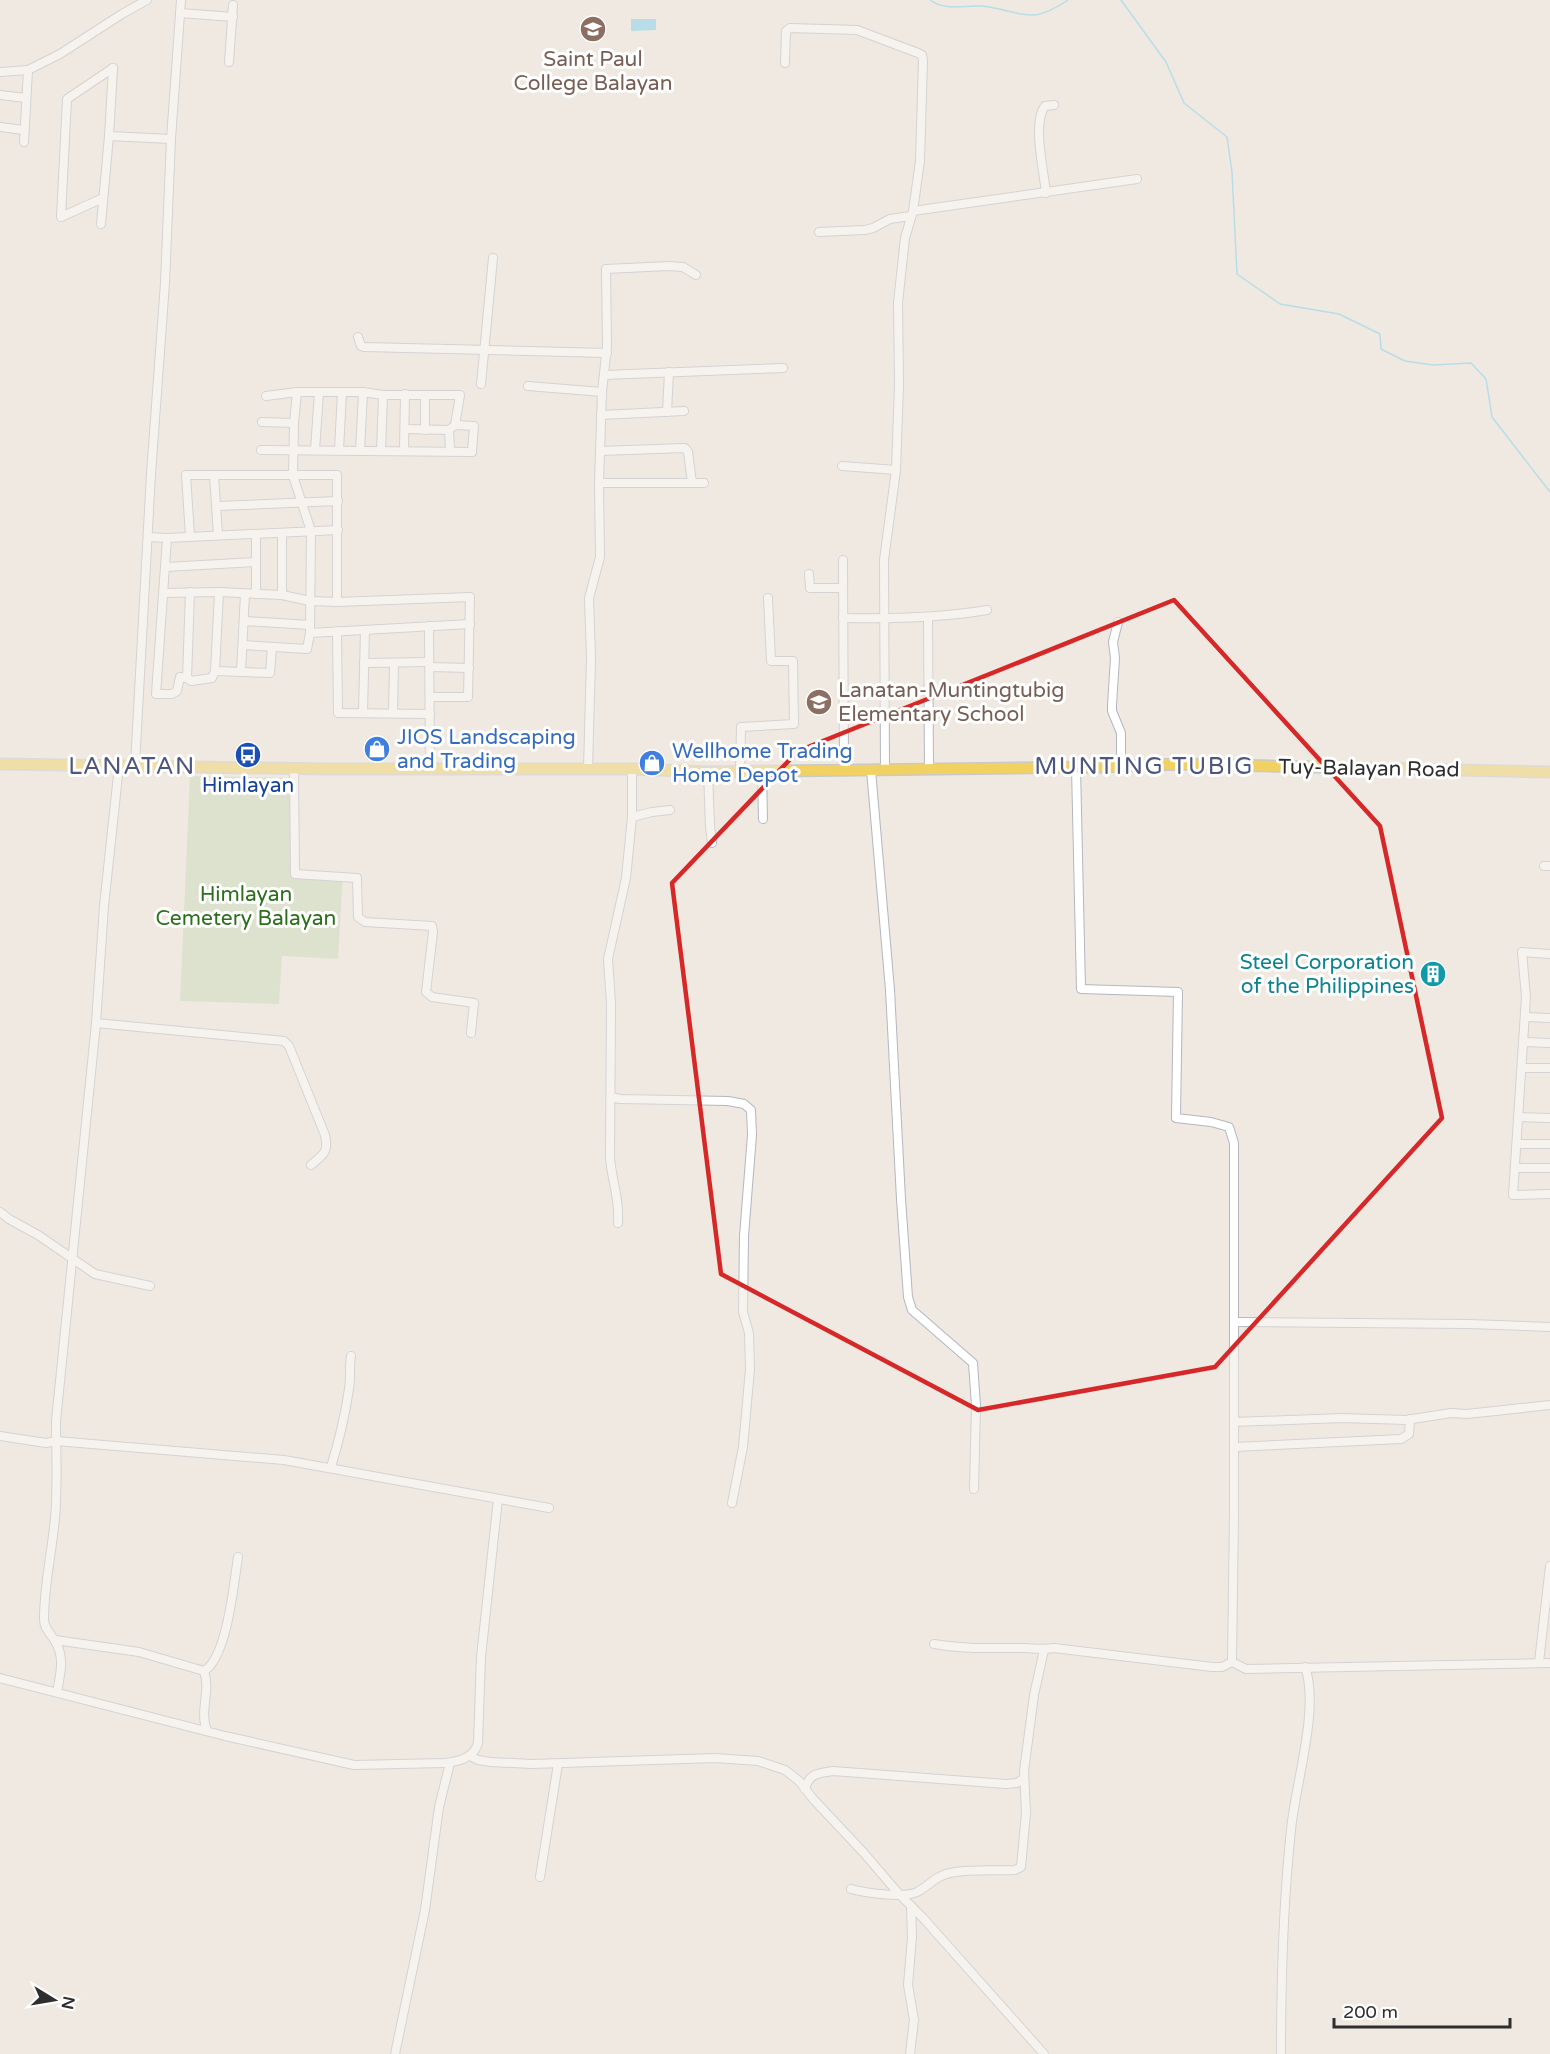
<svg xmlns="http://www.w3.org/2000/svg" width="1550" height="2054" viewBox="0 0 1550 2054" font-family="'Varela Round',sans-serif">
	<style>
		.cemetery { fill: #c8d9b8 }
		.water { fill: #75cff0 }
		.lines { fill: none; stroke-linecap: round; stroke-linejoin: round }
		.stream { stroke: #75cff0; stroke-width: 1.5 }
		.minor-casing { stroke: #b4b7c1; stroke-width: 10 }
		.major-casing { stroke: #c9c9c9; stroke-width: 13 }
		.minor { stroke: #fff; stroke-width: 8 }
		.major { stroke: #f2d163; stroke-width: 10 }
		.marked { fill: none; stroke: #d62828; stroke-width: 4.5; stroke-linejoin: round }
		.labels { text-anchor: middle; stroke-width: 6; stroke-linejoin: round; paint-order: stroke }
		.education-label { font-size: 21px; fill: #785e54; stroke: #fff }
		.shop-label { font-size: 21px; fill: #366cbe; stroke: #fff; text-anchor: start }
		.street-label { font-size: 21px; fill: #2e2e2e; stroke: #fff }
		.transit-label { font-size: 21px; fill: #164399; stroke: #fff }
		.park-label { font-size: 21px; fill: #2c6e1b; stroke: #fff }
		.culture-label { font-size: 21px; fill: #0d838f; stroke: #fff; text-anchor: end }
		.quarter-label { font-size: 24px; letter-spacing: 1.5px; fill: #4d5680; stroke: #fff }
	</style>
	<rect width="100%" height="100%" fill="#efe9e1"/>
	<polygon class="cemetery" points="190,776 296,778 297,873 343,873 338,959 282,956 279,1004 180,1001"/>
	<polygon class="water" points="631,19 656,19 656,30 631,31"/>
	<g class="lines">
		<g class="stream">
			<path d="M930 0C947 13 970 3 989 7 1003 9 1021 16 1035 15 1048 13 1058 7 1068 0"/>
			<polyline points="1121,0 1166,62 1184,103 1227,137 1232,172 1237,274 1280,304 1339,314 1380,334 1381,349 1405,361 1433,365 1471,363 1486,379 1492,417 1550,492"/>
		</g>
		<defs>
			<g id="minor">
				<polyline points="180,13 233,17"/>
				<polyline points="229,62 233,5"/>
				<polyline points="785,63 786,31 790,28 857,30 918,53 922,55 923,60 920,161 913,211 905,238 898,303 899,385 896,470 884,560 885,770"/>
				<polyline points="0,72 28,70 60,54 122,14 147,0"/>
				<polyline points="0,95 26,98"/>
				<polyline points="0,127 24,130"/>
				<polyline points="109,136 171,139"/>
				<polyline points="24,142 28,70"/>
				<path d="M1046 193C1044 172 1032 123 1045 106L1054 105"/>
				<polyline points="103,198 61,217 67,99 113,68"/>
				<polyline points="913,211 1137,179"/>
				<polyline points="101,224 109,136 113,68"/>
				<polyline points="819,232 865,230 873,228 890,219 910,216"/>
				<polyline points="358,337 361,346 364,347 607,353"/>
				<polyline points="604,375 783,368"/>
				<polyline points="481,384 493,258"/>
				<polyline points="528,386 602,392"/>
				<polyline points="297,392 294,423 293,476 311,531 310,633 470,624"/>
				<polyline points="266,396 297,392 363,392 383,395 460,395 455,425"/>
				<polyline points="667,412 669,372"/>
				<polyline points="601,415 684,411"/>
				<polyline points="262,422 294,423"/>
				<polyline points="425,430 425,395"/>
				<polyline points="449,430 450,451"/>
				<polyline points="261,450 472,452 474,426 455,425 449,430 405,429"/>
				<polyline points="315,450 319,392"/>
				<polyline points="339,450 342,392"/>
				<polyline points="404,450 405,394"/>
				<polyline points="360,451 363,392"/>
				<polyline points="381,451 383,395"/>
				<polyline points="600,451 685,448 688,452 692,483"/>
				<polyline points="842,466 896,470"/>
				<polyline points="214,475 218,535"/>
				<polyline points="599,483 704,483"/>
				<polyline points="217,506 338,501"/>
				<polyline points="282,533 282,595"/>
				<polyline points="256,535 256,594"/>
				<polyline points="190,536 186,475 337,475 337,602"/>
				<polyline points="148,537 167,538 338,530"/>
				<polyline points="167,538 156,694 172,694 177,691 180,677 187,678"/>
				<polyline points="843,560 844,770"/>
				<polyline points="166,567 255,562"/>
				<polyline points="809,574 810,588 843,588"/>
				<polyline points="190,592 187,678 191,681 212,678 215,671 219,592"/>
				<polyline points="164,593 219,592 282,595 310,601 337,602 470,597 468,697 430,697"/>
				<polyline points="928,617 929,769"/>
				<path d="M843 618C892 619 939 618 987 610"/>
				<polyline points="244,621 310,625"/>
				<polyline points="1118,622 1113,642 1115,658 1112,705 1112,711 1121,733 1121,766"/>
				<polyline points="429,626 430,769"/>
				<polyline points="337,631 338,713 430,714"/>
				<polyline points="243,645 307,649 310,633"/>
				<polyline points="364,663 429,662"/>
				<polyline points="430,667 469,668"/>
				<polyline points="215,671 270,673 272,647"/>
				<polyline points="241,672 245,594"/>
				<polyline points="363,713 365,630"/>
				<polyline points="393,713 394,663"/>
				<polyline points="135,765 151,474 165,283 171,139 181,0"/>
				<polyline points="1076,767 1081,989 1178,992 1176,1118 1211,1122 1229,1127 1234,1143 1234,1512 1232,1662 1246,1669 1550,1663"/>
				<polyline points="294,768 295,874 357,878 358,917 365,922 432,926 433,932 426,992 432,997 474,1003 471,1033"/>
				<polyline points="588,769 591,658 589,598 600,557 599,483 602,392 607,346 606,269 669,266 683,267 696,275"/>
				<polyline points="871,770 890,990 901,1199 908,1297 912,1310 973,1363 976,1406 974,1489"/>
				<polyline points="708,772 710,827 712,843"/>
				<polyline points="740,772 741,727 794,724 793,661 771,661 768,598"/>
				<polyline points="762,772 763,819"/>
				<polyline points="632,817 652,812 670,810"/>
				<polyline points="1544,866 1550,866"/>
				<polyline points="1550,954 1522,952 1526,997 1513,1195 1550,1194"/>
				<polyline points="1525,1017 1550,1018"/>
				<path d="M96 1023 284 1041 289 1046 325 1135C329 1152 324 1154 311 1165"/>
				<polyline points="1523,1042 1550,1043"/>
				<polyline points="1522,1068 1550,1068"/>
				<polyline points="611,1097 620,1099 728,1101 744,1104 751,1110 752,1135 744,1236 743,1312 749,1333 750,1369 743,1447 732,1503"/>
				<polyline points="1518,1117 1550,1118"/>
				<polyline points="1517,1144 1550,1144"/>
				<polyline points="1515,1168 1550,1168"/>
				<polyline points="0,1212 9,1219 38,1235 95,1274 150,1286"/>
				<path d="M618 1223C620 1198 611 1179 610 1156L611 1004 608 959 626 878 632 817V769"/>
				<polyline points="1234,1322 1469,1324 1550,1327"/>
				<polyline points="1234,1422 1342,1418 1406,1420 1451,1413 1467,1414 1550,1405"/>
				<polyline points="0,1436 46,1443 56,1441 284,1460 549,1508"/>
				<polyline points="1234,1447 1401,1439 1409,1434 1410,1419"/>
				<path d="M331 1467C339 1441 345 1416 349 1389 351 1378 349 1367 351 1356"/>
				<path d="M55 1640 139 1652 204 1671C227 1658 234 1583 238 1557"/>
				<path d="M934 1644C963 1649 991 1648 1021 1648 1032 1648 1043 1650 1054 1648L1212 1667H1222L1232 1662"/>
				<polyline points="1539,1662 1550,1566"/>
				<path d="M204 1671C211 1691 199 1711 207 1731"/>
				<path d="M0 1678 225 1736 354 1765 444 1763C458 1762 474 1758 478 1743L481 1657 498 1499"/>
				<path d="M57 1692C60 1675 65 1659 56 1643 52 1634 44 1630 44 1619 44 1585 52 1552 55 1518 58 1485 56 1453 56 1421L96 1023 104 906 119 766"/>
				<polyline points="470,1756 478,1760 490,1762 532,1764 715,1758 758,1761 785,1770 799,1781 814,1800 863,1852 899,1894 923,1918 1044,2054"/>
				<path d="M805 1789C809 1773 819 1773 833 1771L1006 1784 1017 1783 1023 1779"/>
				<polyline points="540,1877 558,1764"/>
				<path d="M851 1889C866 1893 907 1899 919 1891 932 1883 938 1874 955 1872 975 1869 996 1871 1015 1870L1021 1867 1026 1813 1024 1771 1034 1695 1044 1650"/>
				<polyline points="395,2054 425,1910 439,1807 450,1763"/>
				<polyline points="910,2054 914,2020 908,1985 912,1937 911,1906"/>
				<path d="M1281 2054C1281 1979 1283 1904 1291 1830 1295 1785 1320 1708 1305 1667"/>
			</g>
			<polyline id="major" points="0,764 328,769 632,769 708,772 1101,767 1180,764 1550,772"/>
		</defs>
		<use href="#minor" class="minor-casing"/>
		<use href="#major" class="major-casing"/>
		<use href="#minor" class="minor"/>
		<use href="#major" class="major"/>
	</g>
	<path d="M0 0H1550V2054H0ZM1174 600 1380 826 1442 1118 1215 1367 978 1410 721 1274 672 883 798 751Z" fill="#efe9e1" fill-opacity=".55" fill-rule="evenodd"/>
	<path class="marked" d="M1174 600 1380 826 1442 1118 1215 1367 978 1410 721 1274 672 883 798 751Z"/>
	<defs>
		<symbol id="university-disc" viewBox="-11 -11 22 22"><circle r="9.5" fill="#8d6e63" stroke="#fff"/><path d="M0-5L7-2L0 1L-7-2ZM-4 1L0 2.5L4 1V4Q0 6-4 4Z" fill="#fff"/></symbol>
		<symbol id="school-disc" viewBox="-11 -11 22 22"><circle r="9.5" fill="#8d6e63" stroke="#fff"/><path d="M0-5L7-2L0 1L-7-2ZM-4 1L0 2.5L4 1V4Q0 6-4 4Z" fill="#fff"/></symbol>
		<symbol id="shop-disc" viewBox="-11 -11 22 22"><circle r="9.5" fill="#3f7fe0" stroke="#fff"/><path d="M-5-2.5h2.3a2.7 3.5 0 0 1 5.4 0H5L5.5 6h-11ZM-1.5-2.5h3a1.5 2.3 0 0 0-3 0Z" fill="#fff"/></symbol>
		<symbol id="bus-disc" viewBox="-11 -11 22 22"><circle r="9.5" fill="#1a4fb4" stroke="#fff"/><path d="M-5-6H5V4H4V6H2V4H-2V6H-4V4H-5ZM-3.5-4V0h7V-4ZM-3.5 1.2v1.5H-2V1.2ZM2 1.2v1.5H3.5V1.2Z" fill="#fff"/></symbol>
		<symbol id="building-disc" viewBox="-11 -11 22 22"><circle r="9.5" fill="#0f9aa8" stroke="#fff"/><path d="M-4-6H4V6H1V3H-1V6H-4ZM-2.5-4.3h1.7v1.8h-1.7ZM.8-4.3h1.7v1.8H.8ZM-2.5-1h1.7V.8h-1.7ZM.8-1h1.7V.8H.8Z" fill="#fff"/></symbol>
	</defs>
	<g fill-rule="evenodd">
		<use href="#university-disc" x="578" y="14" width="30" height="30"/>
		<use href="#school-disc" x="804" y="687" width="30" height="30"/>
		<use href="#shop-disc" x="362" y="734" width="30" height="30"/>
		<use href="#bus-disc" x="233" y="740" width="30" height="30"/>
		<use href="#shop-disc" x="637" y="748" width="30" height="30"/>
		<use href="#building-disc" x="1418" y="959" width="30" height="30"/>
	</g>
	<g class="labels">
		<g class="education-label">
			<text x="593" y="66">Saint Paul<tspan x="593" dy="24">College Balayan</tspan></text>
			<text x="838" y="697" text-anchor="start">Lanatan-Muntingtubig<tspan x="838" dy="24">Elementary School</tspan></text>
		</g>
		<g class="shop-label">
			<text x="397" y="744">JIOS Landscaping<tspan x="397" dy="24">and Trading</tspan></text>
			<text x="672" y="758">Wellhome Trading<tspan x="672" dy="24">Home Depot</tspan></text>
		</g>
		<g class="street-label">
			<text transform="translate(1369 768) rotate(1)" y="7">Tuy-Balayan Road</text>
		</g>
		<g class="transit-label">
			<text x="248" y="792">Himlayan</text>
		</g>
		<g class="park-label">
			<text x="246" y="901">Himlayan<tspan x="246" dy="24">Cemetery Balayan</tspan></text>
		</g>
		<g class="culture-label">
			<text x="1414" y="969">Steel Corporation<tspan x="1414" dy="24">of the Philippines</tspan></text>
		</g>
		<g class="quarter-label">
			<text x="132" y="774">LANATAN</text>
			<text x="1144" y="774">MUNTING TUBIG</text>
		</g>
	</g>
	<g transform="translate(54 2000) rotate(101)" stroke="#ffffff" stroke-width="4.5" paint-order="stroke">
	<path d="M0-4.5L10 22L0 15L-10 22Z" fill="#2e2e2e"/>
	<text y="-9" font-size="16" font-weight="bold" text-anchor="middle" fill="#2e2e2e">N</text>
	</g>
	<path d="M1334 2018v9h176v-9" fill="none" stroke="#2e2e2e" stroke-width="3"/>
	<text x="1343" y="2018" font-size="18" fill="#2e2e2e" stroke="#ffffff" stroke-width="4.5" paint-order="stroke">200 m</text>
</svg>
